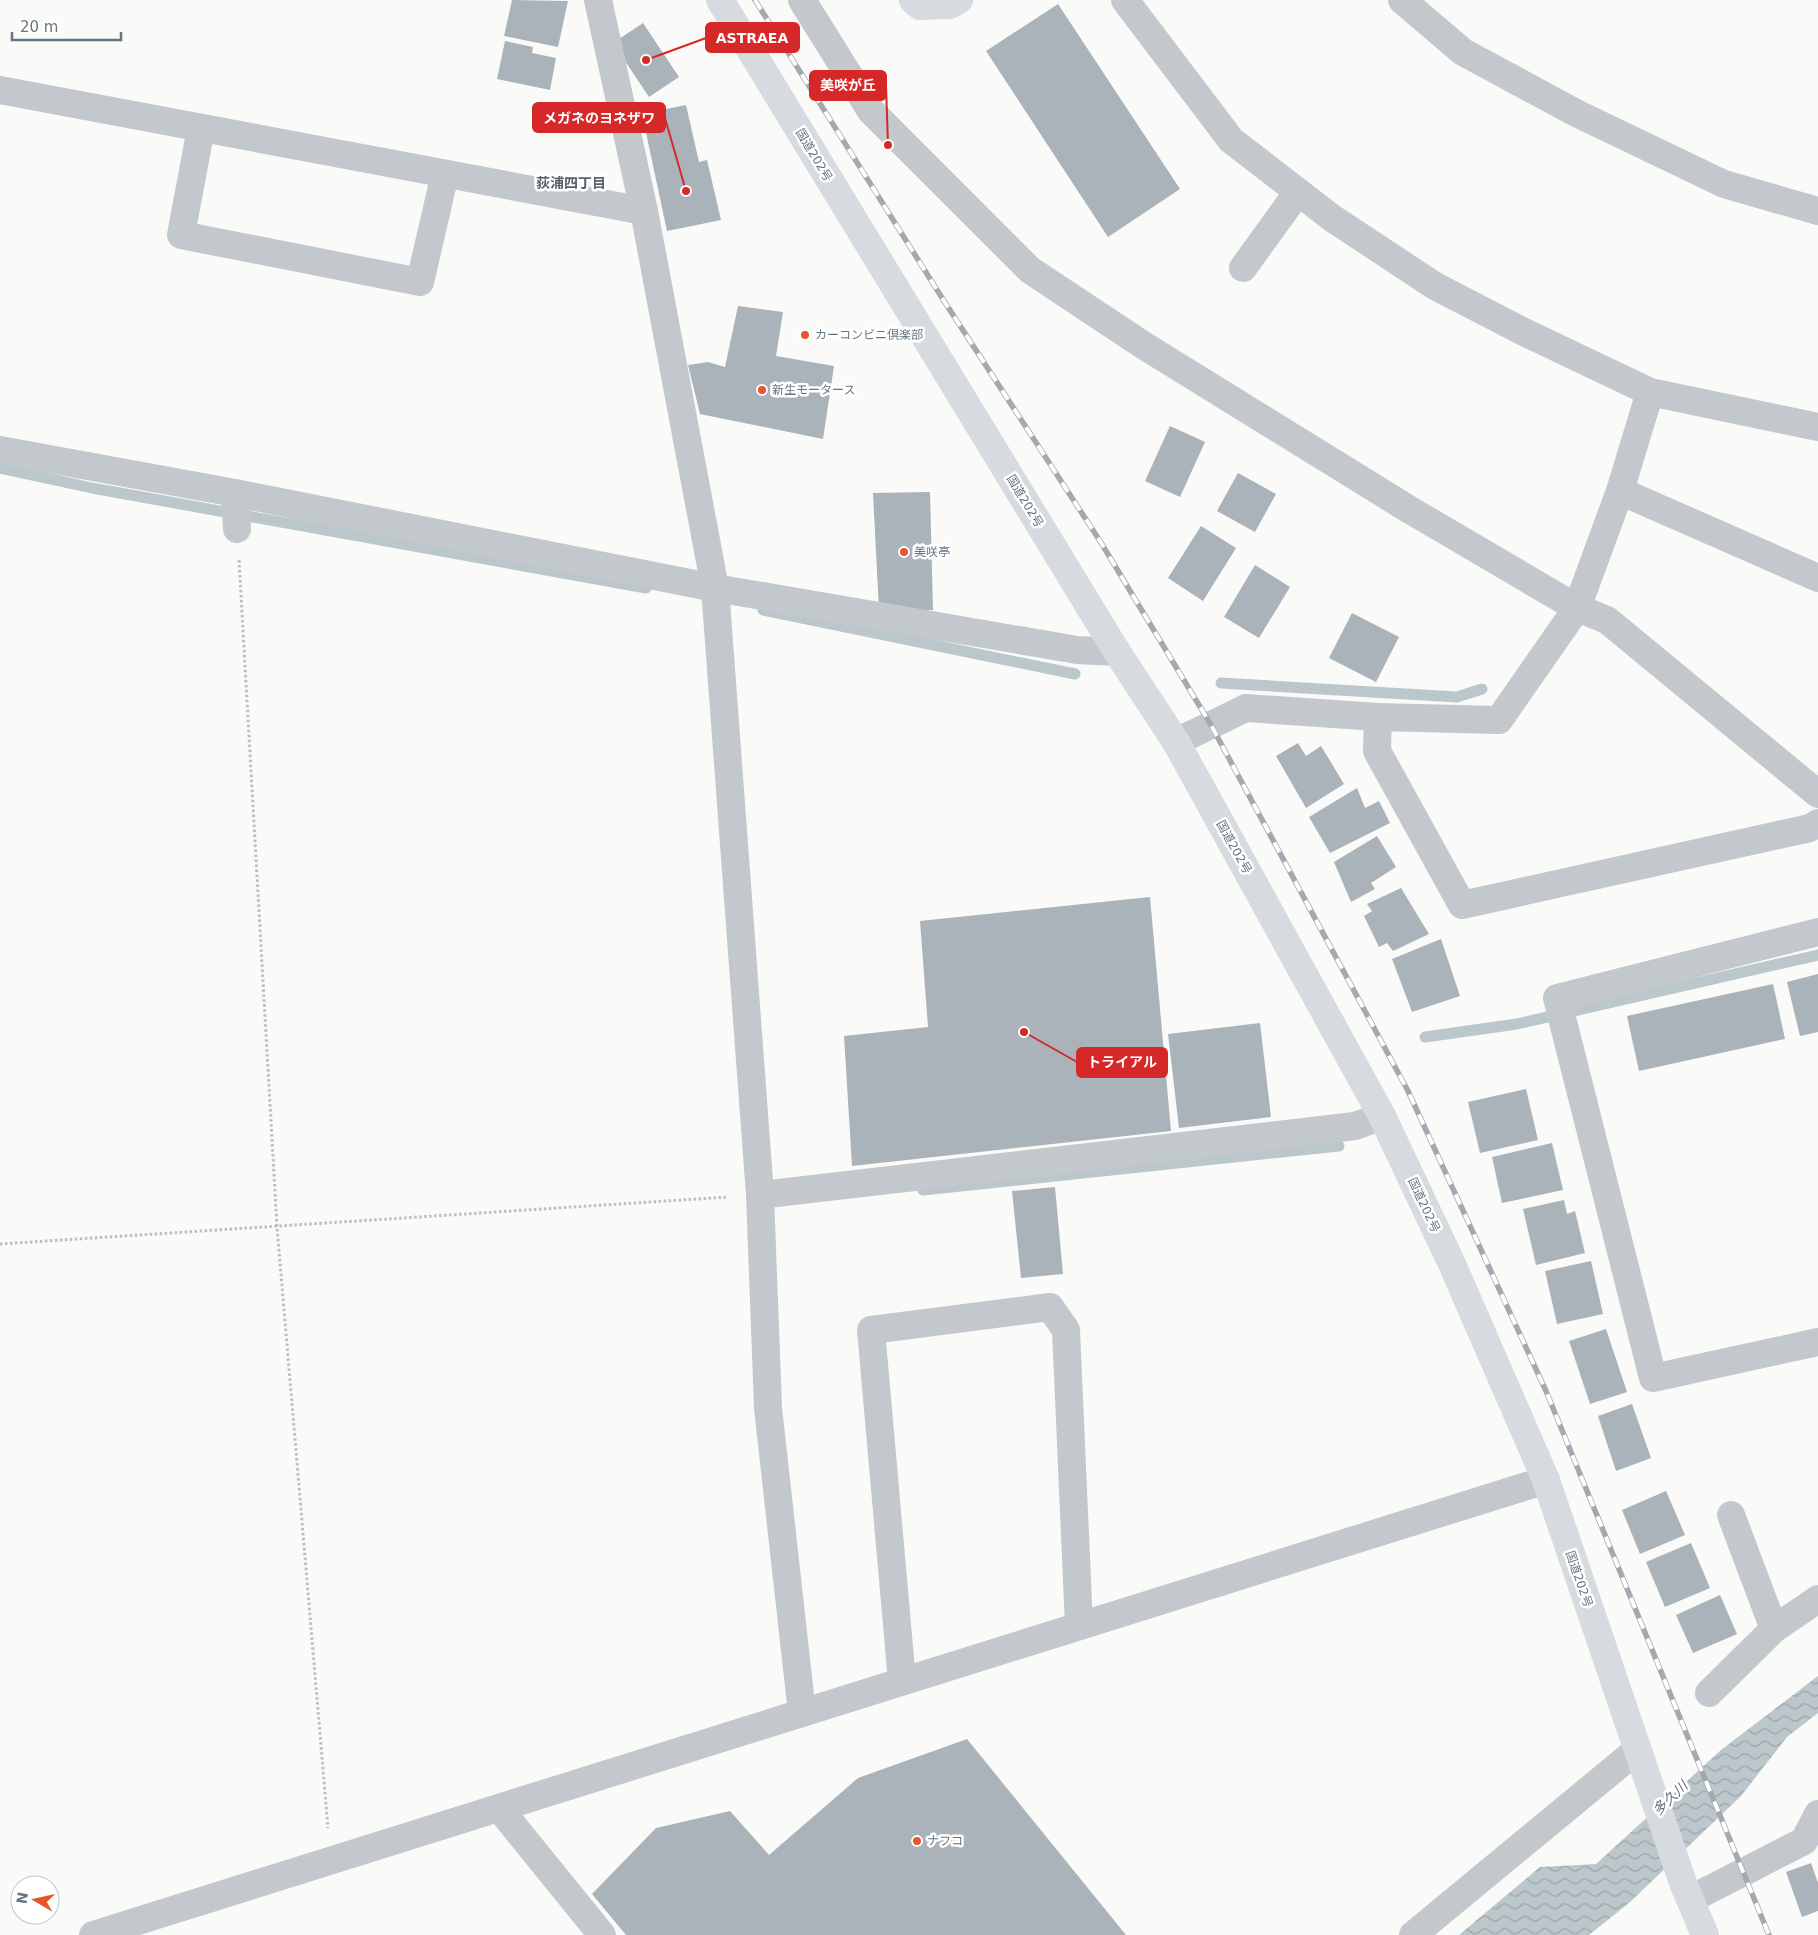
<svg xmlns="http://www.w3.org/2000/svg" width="1818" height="1935" viewBox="0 0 1818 1935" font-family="'DejaVu Sans','Noto Sans JP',sans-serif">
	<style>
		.water { fill: url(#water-waves) }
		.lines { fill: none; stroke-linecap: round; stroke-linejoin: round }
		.stream { stroke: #bbc7cb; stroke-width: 11 }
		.building { fill: #aab3b9 }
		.path { stroke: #bbbfc2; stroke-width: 3; stroke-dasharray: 2.5 2.5; stroke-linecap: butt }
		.street { stroke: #c3c8cc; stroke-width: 28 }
		.secondary { stroke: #d6dbdf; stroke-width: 28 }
		.highway { stroke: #d6dbdf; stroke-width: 28 }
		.rail-casing { stroke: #a2aab0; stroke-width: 5.5 }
		.rail { stroke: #fff; stroke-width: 4; stroke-dasharray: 11; stroke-linecap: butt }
		.poi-dot { fill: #e4572e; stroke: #fff; stroke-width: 2 }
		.labels { text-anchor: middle; stroke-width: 5; stroke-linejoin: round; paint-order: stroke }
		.street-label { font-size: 12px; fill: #657683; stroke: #fff }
		.poi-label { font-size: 12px; fill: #657683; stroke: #fff; text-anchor: start }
		.neighbourhood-label { font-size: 14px; font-weight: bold; fill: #57646e; stroke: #fff }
		.water-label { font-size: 14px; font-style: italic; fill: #60757c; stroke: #fff }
		.leader { fill: none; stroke: #d62828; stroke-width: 2 }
		.callout-dot { fill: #d62828; stroke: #fff; stroke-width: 2 }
		.callout { fill: #d62828; stroke: #d62828; stroke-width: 2 }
		.callout-label { font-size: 14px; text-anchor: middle; font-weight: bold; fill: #fff }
	</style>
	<defs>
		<pattern id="water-waves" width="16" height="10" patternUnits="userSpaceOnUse" patternTransform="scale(1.25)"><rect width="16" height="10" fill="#bbc7cb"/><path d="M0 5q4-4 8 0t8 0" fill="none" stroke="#9ca6aa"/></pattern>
	</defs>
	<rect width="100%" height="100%" fill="#fafaf8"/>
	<polygon class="water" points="1818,1676 1818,1713 1787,1737 1741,1796 1629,1903 1589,1935 1459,1935 1540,1867 1596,1864 1721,1750"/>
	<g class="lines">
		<g class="stream">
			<polyline points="0,468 92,488 646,588"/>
			<polyline points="763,610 1075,674"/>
			<polyline points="1221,683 1457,697 1482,689"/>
			<polyline points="1425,1037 1517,1024 1818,955"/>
			<polyline points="923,1190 1339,1146"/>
		</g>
	</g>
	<g class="building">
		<polygon points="512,0 568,1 558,47 504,36"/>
		<polygon points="1058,4 1180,189 1108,237 986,51"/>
		<polygon points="643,23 679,77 649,97 613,43"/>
		<polygon points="505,41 533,47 532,53 556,58 550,90 497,79"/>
		<polygon points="686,105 699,162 707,160 721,220 667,231 642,114"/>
		<polygon points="738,306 783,312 776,356 834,366 823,439 700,414 688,365 708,362 725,367"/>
		<polygon points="1170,426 1205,442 1180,497 1145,481"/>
		<polygon points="1238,473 1276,494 1255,532 1217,511"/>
		<polygon points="930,492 933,610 879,611 873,493"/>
		<polygon points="1201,526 1236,548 1203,601 1168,578"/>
		<polygon points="1255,565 1290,587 1259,638 1224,617"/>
		<polygon points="1352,613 1399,637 1376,682 1329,658"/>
		<polygon points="1298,743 1306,756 1321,746 1344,784 1306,808 1276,756"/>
		<polygon points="1357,788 1365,808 1379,801 1390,823 1330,853 1309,817"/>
		<polygon points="1377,836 1396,867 1371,883 1375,889 1351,902 1334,862"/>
		<polygon points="1401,888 1429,934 1393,951 1387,943 1379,947 1364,916 1372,911 1367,904"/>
		<polygon points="1150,897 1171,1131 852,1166 844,1036 928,1027 920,921"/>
		<polygon points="1441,939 1460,996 1412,1012 1392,959"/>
		<polygon points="1818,974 1818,1032 1800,1036 1787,982"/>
		<polygon points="1773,984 1785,1039 1639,1071 1627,1016"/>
		<polygon points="1260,1023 1271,1117 1179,1128 1168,1034"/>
		<polygon points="1526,1089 1538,1140 1480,1153 1468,1102"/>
		<polygon points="1552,1143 1563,1190 1502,1203 1492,1157"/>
		<polygon points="1055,1187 1063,1274 1021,1278 1012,1191"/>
		<polygon points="1564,1200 1567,1214 1575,1211 1585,1253 1536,1265 1523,1209"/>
		<polygon points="1591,1261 1603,1314 1557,1324 1545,1271"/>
		<polygon points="1606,1329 1627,1392 1590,1404 1569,1341"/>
		<polygon points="1632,1404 1651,1458 1616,1471 1598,1416"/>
		<polygon points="1666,1491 1685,1535 1640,1554 1622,1510"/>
		<polygon points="1691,1543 1710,1588 1665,1607 1646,1562"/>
		<polygon points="1720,1595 1737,1634 1693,1653 1676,1615"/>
		<polygon points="967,1739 1126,1935 626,1935 592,1894 656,1828 730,1811 769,1855 858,1778"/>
		<polygon points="1811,1863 1818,1883 1818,1911 1802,1917 1786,1872"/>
	</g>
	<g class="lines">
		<g class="path">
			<polyline points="239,560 277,1227 328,1828"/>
			<polyline points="0,1244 728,1197"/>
		</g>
		<g class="street">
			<polyline points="598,0 644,211 715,588 760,1195 1355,1126 1382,1116"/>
			<polyline points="802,0 871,111 1030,270 1143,345 1410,510 1577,608 1607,620 1818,794"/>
			<polyline points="1125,0 1231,140 1332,218 1435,286 1526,333 1650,392 1818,427"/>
			<polyline points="1402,0 1463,52 1576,113 1724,184 1818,211"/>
			<polyline points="0,90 644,211"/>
			<polyline points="201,128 181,235 420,282 445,174"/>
			<polyline points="1243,268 1298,192"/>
			<polyline points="0,450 235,493 715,588 1077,650 1117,652"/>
			<polyline points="1620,491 1818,578"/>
			<polyline points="235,493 237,529"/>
			<polyline points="1378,717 1377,751 1462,905 1810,828 1818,823"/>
			<polyline points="1176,742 1246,708 1378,717 1499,720 1577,608 1620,491 1650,392"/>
			<polyline points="1818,932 1557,998 1653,1378 1818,1342"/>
			<polyline points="760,1195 768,1408 802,1713"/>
			<polyline points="1731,1515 1774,1629"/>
			<polyline points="902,1681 871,1330 1050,1307 1066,1330 1079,1626"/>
			<polyline points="1709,1693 1774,1629 1818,1599"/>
			<polyline points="499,1808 602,1935"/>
			<polyline points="1691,1899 1804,1841 1818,1814"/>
			<polyline points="93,1935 1546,1480"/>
			<polyline points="1413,1935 1637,1750"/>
		</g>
		<polyline class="secondary" points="913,0 920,6 950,5 959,0"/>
		<polyline class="highway" points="720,0 1117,652 1176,742 1382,1116 1452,1264 1546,1480 1683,1883 1705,1935"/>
		<defs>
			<polyline id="rail" points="755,0 944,301 1100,541 1211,725 1408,1091 1546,1391 1769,1935"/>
		</defs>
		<use href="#rail" class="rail-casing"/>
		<use href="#rail" class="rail"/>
	</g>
	<g class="poi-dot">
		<circle cx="805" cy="335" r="5"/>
		<circle cx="762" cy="390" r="5"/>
		<circle cx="904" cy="552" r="5"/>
		<circle cx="917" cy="1841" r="5"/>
	</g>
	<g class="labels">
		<g class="street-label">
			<text transform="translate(814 155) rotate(59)" y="4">国道202号</text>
			<text transform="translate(1025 501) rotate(59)" y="4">国道202号</text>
			<text transform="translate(1234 847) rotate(61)" y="4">国道202号</text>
			<text transform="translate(1424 1205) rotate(65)" y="4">国道202号</text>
			<text transform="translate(1579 1579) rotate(71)" y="4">国道202号</text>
		</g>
		<g class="poi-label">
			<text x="815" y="339">カーコンビニ倶楽部</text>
			<text x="772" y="394">新生モータース</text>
			<text x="914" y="556">美咲亭</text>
			<text x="927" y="1845">ナフコ</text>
		</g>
		<g class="neighbourhood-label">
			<text x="571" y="188">荻浦四丁目</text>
		</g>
		<g class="water-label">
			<text transform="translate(1670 1798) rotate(-44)" y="5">多久川</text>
		</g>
	</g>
	<path class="leader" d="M646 60L706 38M888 145L886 85M686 191L665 118M1024 1032L1077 1062"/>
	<g class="callout-dot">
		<circle cx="646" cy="60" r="5"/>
		<circle cx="888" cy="145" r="5"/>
		<circle cx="686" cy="191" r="5"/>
		<circle cx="1024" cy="1032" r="5"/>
	</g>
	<g class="callout">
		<rect x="706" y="23" width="93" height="29" rx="5"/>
		<rect x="810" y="71" width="76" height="29" rx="5"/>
		<rect x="533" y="103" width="132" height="29" rx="5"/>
		<rect x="1077" y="1048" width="90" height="29" rx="5"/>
	</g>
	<g class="callout-label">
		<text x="752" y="43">ASTRAEA</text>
		<text x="848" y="90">美咲が丘</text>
		<text x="599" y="123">メガネのヨネザワ</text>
		<text x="1122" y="1067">トライアル</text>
	</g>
	<g transform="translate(35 1900) rotate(279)"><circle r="24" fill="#ffffff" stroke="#c1c8cd"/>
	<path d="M0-4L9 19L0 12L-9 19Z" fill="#e4572e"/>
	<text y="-8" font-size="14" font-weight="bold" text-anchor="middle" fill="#657683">N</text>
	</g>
	<path d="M12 32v8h109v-8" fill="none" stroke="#657683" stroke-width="2.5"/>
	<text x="20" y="32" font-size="15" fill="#657683" stroke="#ffffff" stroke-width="4" paint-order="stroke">20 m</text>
</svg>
